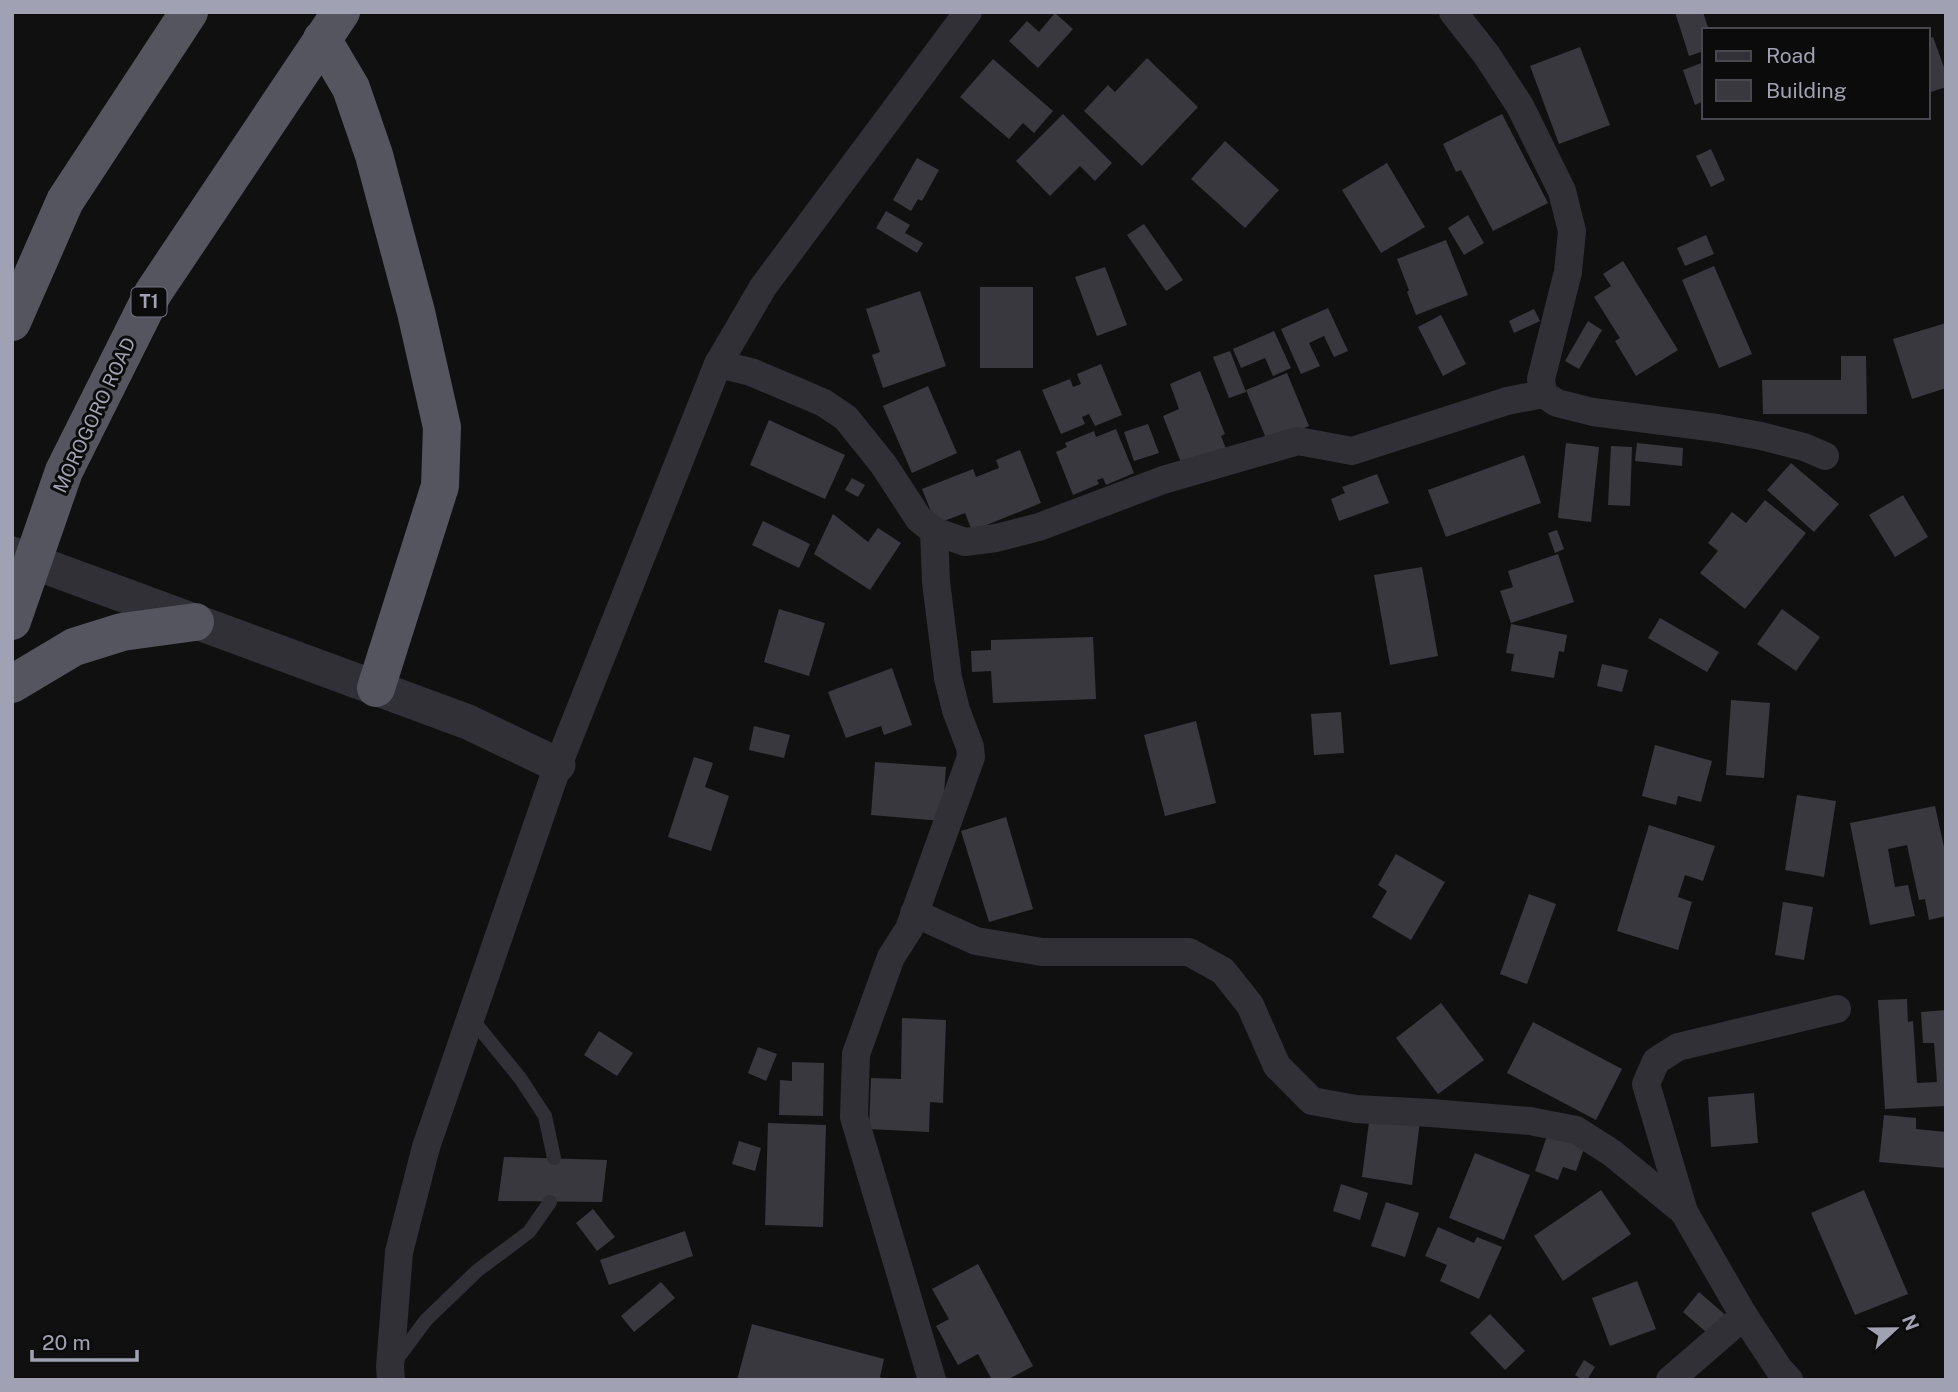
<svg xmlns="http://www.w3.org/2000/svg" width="1958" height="1392" viewBox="0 0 1958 1392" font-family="'Public Sans',sans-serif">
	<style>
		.building { fill: #39383e }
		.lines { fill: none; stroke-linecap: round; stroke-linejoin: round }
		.service { stroke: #303036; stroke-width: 14 }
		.minor { stroke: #303036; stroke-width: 28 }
		.tertiary { stroke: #303036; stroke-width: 35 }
		.trunk { stroke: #54555e; stroke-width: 38 }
		.labels { text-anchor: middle; stroke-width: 6; stroke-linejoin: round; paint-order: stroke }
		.shield { fill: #0b0b0c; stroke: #737581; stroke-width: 2 }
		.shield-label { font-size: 18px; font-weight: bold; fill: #a0a2b3 }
		.street-label { font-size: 19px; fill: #a0a2b3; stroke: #0b0b0c }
	</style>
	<rect width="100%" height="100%" fill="#101011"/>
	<g class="building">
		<polygon points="1675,12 1703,12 1709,30 1704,30 1704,51 1689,56"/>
		<polygon points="1055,13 1073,29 1038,68 1009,41 1027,21 1039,32"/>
		<polygon points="1933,37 1946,73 1946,87 1928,93 1928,39"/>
		<polygon points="1580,47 1610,125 1559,144 1530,66"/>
		<polygon points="1147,58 1198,107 1142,166 1084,111 1108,85 1115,92"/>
		<polygon points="993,59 1053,111 1034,133 1023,123 1009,139 960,97"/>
		<polygon points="1704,62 1704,101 1695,105 1683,70"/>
		<polygon points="1063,114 1112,163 1095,181 1080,166 1050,196 1016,161"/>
		<polygon points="1502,114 1548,203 1493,231 1461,170 1456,172 1443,144"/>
		<polygon points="1225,141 1279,190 1245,228 1191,179"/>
		<polygon points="1711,149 1725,180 1711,187 1696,156"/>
		<polygon points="917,158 939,170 922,201 918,199 911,211 893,200"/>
		<polygon points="1387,163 1425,227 1381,253 1342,190"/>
		<polygon points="886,211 910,225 905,233 923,243 917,253 876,228"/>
		<polygon points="1468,215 1484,243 1464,255 1448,228"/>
		<polygon points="1144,224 1183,280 1166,291 1127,235"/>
		<polygon points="1706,235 1714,254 1685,266 1677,248"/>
		<polygon points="1446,240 1468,295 1416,315 1407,292 1409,290 1397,259"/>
		<polygon points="1623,261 1678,350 1636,376 1615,341 1620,338 1594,297 1611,286 1603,274"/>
		<polygon points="1714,266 1752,354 1719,368 1682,280"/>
		<polygon points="1105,267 1127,325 1097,336 1075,277"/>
		<rect x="980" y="287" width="53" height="81"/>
		<polygon points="920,291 946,366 883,388 872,355 880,352 866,309"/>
		<polygon points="1328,308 1348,351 1334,357 1324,336 1309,343 1320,366 1301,374 1281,329"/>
		<polygon points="1534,309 1540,321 1514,333 1509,321"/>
		<polygon points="1441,315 1466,364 1443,376 1418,327"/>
		<polygon points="1588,321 1602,330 1579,369 1565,361"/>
		<polygon points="1946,323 1946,388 1912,399 1893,339"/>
		<polygon points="1274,331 1291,368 1273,376 1265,358 1241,368 1233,349"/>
		<polygon points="1230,351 1246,392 1229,398 1213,357"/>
		<polygon points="1841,356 1866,356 1867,414 1763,414 1762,380 1841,380"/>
		<polygon points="1101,364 1122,415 1095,426 1089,414 1082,417 1085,424 1061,434 1042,390 1070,379 1073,387 1081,384 1077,374"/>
		<polygon points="1200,371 1225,434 1221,436 1229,456 1182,465 1163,416 1179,409 1170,384"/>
		<polygon points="1287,373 1309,426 1268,443 1246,390"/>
		<polygon points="928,386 957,453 912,473 883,406"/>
		<polygon points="769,420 845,455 825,499 750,465"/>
		<polygon points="1148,424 1159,453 1134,461 1124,432"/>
		<polygon points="1116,429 1134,473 1106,485 1103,478 1097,480 1099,484 1073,495 1056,452 1067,447 1065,443 1094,431 1096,437"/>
		<polygon points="1566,443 1599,447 1591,522 1558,518"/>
		<polygon points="1637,443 1683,448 1682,466 1635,461"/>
		<polygon points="1611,446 1632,447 1630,506 1608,505"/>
		<polygon points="1020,450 1041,503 972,531 965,513 936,524 922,489 973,469 976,477 999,468 996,460"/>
		<polygon points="1524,455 1541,503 1446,537 1428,490"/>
		<polygon points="1791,463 1839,504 1814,532 1767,490"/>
		<polygon points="1377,474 1389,503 1339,521 1331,499 1345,493 1342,487"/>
		<polygon points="852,478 865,485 858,497 845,490"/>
		<polygon points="1903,495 1928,537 1895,557 1869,515"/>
		<polygon points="1765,500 1806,533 1745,609 1700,573 1718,551 1708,543 1732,512 1746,523"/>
		<polygon points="833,514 868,542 878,528 901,543 870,590 814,554"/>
		<polygon points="763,521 810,544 799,568 752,545"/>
		<polygon points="1557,530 1564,549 1555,553 1548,533"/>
		<polygon points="1558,554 1574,602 1511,623 1500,591 1513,587 1508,571"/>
		<polygon points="1422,567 1438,656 1390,665 1374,575"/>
		<polygon points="779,609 825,623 809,676 764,662"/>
		<polygon points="1782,609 1820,637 1796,671 1757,644"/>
		<polygon points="1660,618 1719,652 1707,672 1648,638"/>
		<polygon points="1511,624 1567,635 1564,652 1559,651 1554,678 1511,671 1514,654 1506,653"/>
		<polygon points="1093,637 1096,699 993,703 991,671 972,672 971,651 991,650 991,640"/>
		<polygon points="1602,664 1628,670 1622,692 1597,686"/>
		<polygon points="892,668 912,725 884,735 881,726 846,738 828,692"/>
		<polygon points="1731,700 1770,703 1764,778 1726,775"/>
		<polygon points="1341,712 1344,753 1314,755 1311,714"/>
		<polygon points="1196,721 1216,803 1165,816 1144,735"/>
		<polygon points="754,726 790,735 784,758 749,750"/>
		<polygon points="1655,745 1712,761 1701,802 1678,796 1676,805 1642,796"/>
		<polygon points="694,757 713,763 705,787 729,796 711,851 668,837"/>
		<polygon points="875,762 946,767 942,821 871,815"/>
		<polygon points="1797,795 1836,801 1824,877 1785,870"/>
		<polygon points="1935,806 1946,856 1946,916 1929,920 1925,899 1919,900 1907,845 1888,849 1895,887 1908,885 1915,916 1870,925 1850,823"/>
		<polygon points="1006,817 1033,909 989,922 961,831"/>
		<polygon points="1649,825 1715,846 1703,881 1685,875 1678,897 1692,902 1678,950 1617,931"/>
		<polygon points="1396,854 1445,882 1411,940 1372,917 1387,891 1378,885"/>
		<polygon points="1529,894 1556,904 1527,984 1500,974"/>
		<polygon points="1783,902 1813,907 1804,960 1775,955"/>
		<polygon points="1907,999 1908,1022 1913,1021 1917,1083 1937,1082 1934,1043 1923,1043 1921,1012 1946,1010 1946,1106 1885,1109 1878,1000"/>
		<polygon points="1441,1003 1484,1060 1438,1094 1396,1038"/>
		<polygon points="902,1018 946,1020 943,1103 930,1102 929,1132 869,1129 871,1078 901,1079"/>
		<polygon points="1533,1022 1622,1069 1596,1120 1507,1073"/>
		<polygon points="599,1031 633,1053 617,1076 584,1055"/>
		<polygon points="758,1047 777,1054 766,1081 748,1073"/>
		<polygon points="792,1062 824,1063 823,1116 779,1115 780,1080 792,1081"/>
		<polygon points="1754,1093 1758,1143 1711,1147 1708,1097"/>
		<polygon points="1370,1114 1420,1121 1412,1185 1362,1177"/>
		<polygon points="1884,1115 1916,1118 1916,1129 1946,1132 1946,1168 1879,1162"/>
		<polygon points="768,1123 826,1125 823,1227 765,1225"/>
		<polygon points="1548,1133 1585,1146 1576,1171 1563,1167 1558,1180 1535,1171"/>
		<polygon points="739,1141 761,1148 755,1171 732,1164"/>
		<polygon points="1475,1153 1530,1175 1504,1240 1449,1218"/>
		<polygon points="504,1157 607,1160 602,1202 498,1201"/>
		<polygon points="1341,1184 1368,1193 1360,1220 1333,1211"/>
		<polygon points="1601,1190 1631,1234 1563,1281 1534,1236"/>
		<polygon points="1864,1190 1908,1294 1855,1315 1811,1213"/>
		<polygon points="1386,1202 1419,1213 1405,1257 1371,1246"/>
		<polygon points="593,1209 615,1237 597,1251 576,1223"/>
		<polygon points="1438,1227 1474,1243 1477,1237 1502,1247 1479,1299 1440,1281 1447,1265 1425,1256"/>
		<polygon points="685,1231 693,1256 609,1285 600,1260"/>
		<polygon points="978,1264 1033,1366 1007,1380 992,1380 978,1354 958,1365 936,1326 949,1319 932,1289"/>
		<polygon points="1637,1281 1656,1329 1610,1346 1592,1298"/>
		<polygon points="661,1282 675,1298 634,1332 621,1316"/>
		<polygon points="1699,1292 1730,1319 1713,1338 1683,1312"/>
		<polygon points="1490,1314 1525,1351 1505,1370 1470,1333"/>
		<polygon points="752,1324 884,1359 880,1377 885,1380 737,1380"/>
		<polygon points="1584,1360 1595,1367 1587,1380 1583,1380 1575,1375"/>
	</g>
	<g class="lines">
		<g class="service">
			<polyline points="471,1018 520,1078 545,1116 554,1158"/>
			<polyline points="394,1363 426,1320 478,1270 529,1232 550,1202"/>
		</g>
		<g class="minor">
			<polyline points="1453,12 1486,54 1520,106 1562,191 1572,231 1568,272 1541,379 1543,394 1557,403 1593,412 1717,428 1761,436 1804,447 1825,456"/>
			<polyline points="718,364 751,372 796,391 824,403 846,418 883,464 919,519 934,531 965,542 996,538 1039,527 1163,480 1298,441 1352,451 1507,401 1543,394"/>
			<polyline points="914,913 976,941 1042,952 1189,952 1223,971 1250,1005 1277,1066 1312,1101 1356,1109 1431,1113 1530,1121 1576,1130 1612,1153 1684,1212"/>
			<polyline points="391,1380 390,1367 399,1252 426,1147 558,765 718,364 763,287 968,12"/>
			<polyline points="932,1380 854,1117 856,1054 891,957 909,929 971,757 970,747 956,710 948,678 936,582 934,531"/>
			<polyline points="1670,1380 1744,1316"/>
			<polyline points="1789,1380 1779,1369 1744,1316 1684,1212 1646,1084 1656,1061 1678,1047 1837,1009"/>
		</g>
		<polyline class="tertiary" points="12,554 468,722 558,765"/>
		<g class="trunk">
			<polyline points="322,39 351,88 374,155 416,312 442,427 440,486 376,688"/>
			<polyline points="12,322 65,201 189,12"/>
			<polyline points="12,621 64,471 153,293 341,12"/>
			<polyline points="12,684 74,647 122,632 195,622"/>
		</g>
	</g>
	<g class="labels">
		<rect class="shield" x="131.5" y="287.5" width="35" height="29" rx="5"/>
		<g class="shield-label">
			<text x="149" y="308">T1</text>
		</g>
		<g class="street-label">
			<text transform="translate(94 415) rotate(-65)" y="7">MOROGORO ROAD</text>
		</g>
	</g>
	<rect width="1958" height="1392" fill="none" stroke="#a0a2b3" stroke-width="28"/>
	<rect x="1702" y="28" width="228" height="91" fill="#0b0b0c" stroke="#47474f" stroke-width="2"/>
	<rect x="1716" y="51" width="35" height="10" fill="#303036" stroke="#47474f" stroke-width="2"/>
	<text x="1766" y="63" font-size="21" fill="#a0a2b3">Road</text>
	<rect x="1716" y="80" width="35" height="21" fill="#39383e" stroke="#47474f" stroke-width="2"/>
	<text x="1766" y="98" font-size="21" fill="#a0a2b3">Building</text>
	<g transform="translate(1895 1329) rotate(68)" stroke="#0b0b0c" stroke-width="5" paint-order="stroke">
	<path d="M0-5L12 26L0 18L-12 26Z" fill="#a0a2b3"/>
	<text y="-10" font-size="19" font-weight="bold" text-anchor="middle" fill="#a0a2b3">N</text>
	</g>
	<path d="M32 1350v10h105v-10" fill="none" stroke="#a0a2b3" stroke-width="3.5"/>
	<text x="42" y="1350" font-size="21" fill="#a0a2b3" stroke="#0b0b0c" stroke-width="5" paint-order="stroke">20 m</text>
</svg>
